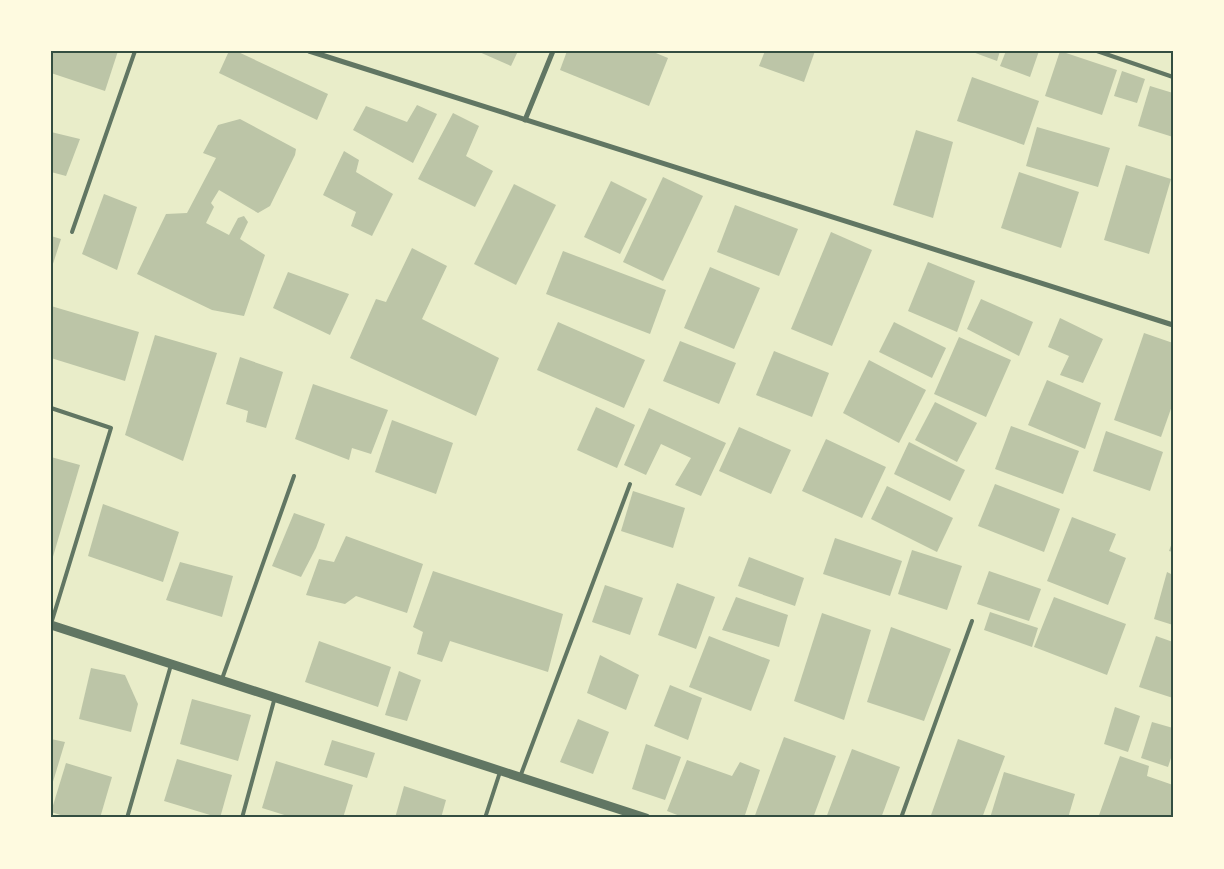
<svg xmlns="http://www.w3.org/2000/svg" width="1224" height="869" viewBox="0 0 1224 869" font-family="Overpass,sans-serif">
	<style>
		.building { fill: #bcc5a7 }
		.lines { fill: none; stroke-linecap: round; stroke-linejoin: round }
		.service { stroke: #617663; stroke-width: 4 }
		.minor { stroke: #617663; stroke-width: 5 }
		.tertiary { stroke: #617663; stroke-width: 9 }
		.neatline { fill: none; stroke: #344e41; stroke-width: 2 }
	</style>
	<rect width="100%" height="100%" fill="#e9edc9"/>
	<g class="building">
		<polygon points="51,51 118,51 105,91 51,73"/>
		<polygon points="229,51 236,51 328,94 317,120 219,73"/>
		<polygon points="477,51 518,51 511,66"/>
		<polygon points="567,51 651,51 668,58 649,106 560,70"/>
		<polygon points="765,51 815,51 804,82 759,66"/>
		<polygon points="970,51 1000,51 997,61"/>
		<polygon points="1006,51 1039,51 1030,77 1000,66"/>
		<polygon points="1060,51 1117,70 1102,115 1045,96"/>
		<polygon points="1122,71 1145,79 1137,103 1114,96"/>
		<polygon points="972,77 1039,101 1024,145 957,121"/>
		<polygon points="1150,86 1173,93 1173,137 1138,126"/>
		<polygon points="417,105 437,114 413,163 353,130 366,106 407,122"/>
		<polygon points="453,113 479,126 466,156 493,171 475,207 418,179"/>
		<polygon points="240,119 296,149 295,155 270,206 258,213 219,190 211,203 214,207 206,223 229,235 238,218 244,216 248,222 240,239 265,255 244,316 212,310 137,274 166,214 187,213 216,158 203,153 218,125"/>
		<polygon points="1037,127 1110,148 1098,187 1026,166"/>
		<polygon points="916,130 953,142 933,218 893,205"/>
		<polygon points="51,132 80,139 66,176 51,172"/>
		<polygon points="344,151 359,160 356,172 393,194 372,236 351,226 356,212 323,195"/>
		<polygon points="1126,165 1171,179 1149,254 1104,240"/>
		<polygon points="1019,172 1079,192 1061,248 1001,228"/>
		<polygon points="663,177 703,196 663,281 623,262"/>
		<polygon points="611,181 647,199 620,254 584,237"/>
		<polygon points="514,184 556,205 516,285 474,264"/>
		<polygon points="104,194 137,207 117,270 82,254"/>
		<polygon points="735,205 798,229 779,276 717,252"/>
		<polygon points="831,232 872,250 832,346 791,329"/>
		<polygon points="51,236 61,239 52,267 51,267"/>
		<polygon points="412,248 447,266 422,319 499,358 476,416 350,358 376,299 386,302"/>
		<polygon points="563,251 666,290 650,334 546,294"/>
		<polygon points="928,262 975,281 957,332 908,311"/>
		<polygon points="710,267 760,288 734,349 684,328"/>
		<polygon points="288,272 349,294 330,335 273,308"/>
		<polygon points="981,299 1033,322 1019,356 967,329"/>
		<polygon points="51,306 139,332 125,381 51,358"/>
		<polygon points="1060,318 1103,339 1083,383 1060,375 1069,356 1048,347"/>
		<polygon points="558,322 645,360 624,408 537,370"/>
		<polygon points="894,322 946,348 932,378 879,352"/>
		<polygon points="1144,333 1173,343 1173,403 1161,437 1114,420"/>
		<polygon points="155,335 217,353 183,461 125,435"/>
		<polygon points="959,337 1011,360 986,417 934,394"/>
		<polygon points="680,341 736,363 719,404 663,381"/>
		<polygon points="774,351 829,373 812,417 756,395"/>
		<polygon points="240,357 283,372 266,428 246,422 248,411 226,404"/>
		<polygon points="869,360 926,390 899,443 843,413"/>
		<polygon points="1047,380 1101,403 1085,449 1028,425"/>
		<polygon points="313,384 388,410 371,454 352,448 349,460 295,439"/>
		<polygon points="935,402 977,423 957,462 915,440"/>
		<polygon points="596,407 635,425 617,468 577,450"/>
		<polygon points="649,408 726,443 701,496 675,485 691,458 661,444 646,475 624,465"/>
		<polygon points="392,420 453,443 436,494 375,472"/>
		<polygon points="1011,426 1079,451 1063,494 995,469"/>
		<polygon points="739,427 791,450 771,494 719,471"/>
		<polygon points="1106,431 1163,452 1150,491 1093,471"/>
		<polygon points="826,439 886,467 862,518 802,491"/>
		<polygon points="909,442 965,470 950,501 894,474"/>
		<polygon points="51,457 80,465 52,560 51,560"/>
		<polygon points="995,484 1060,509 1044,552 978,526"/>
		<polygon points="887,486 953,518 937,552 871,519"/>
		<polygon points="633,491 685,508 673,548 621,531"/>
		<polygon points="103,504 179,532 163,582 88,556"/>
		<polygon points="294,513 325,524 316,548 301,577 272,566"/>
		<polygon points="1072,517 1116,534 1109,551 1126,558 1108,605 1047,581"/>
		<polygon points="346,536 423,564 407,613 356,596 345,604 306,595 319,559 334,562"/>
		<polygon points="835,538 902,561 890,596 823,574"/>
		<polygon points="1173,540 1173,552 1169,551"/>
		<polygon points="912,550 962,566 947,610 898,594"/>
		<polygon points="749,557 804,578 795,606 738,586"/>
		<polygon points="180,562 233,576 222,617 166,600"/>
		<polygon points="433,571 563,614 548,672 450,641 442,662 417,654 423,632 413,627"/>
		<polygon points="989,571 1041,589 1029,621 977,604"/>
		<polygon points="1167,572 1173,575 1173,625 1154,619"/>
		<polygon points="677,583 715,597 696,649 658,635"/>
		<polygon points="605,585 643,598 630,635 592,622"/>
		<polygon points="736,597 788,615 779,647 722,630"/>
		<polygon points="1054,597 1126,624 1107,675 1034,647"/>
		<polygon points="990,612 1038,628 1032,647 984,630"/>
		<polygon points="822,613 871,630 844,720 794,701"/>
		<polygon points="891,627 951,649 924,721 867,702"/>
		<polygon points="709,636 770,660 751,711 689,687"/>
		<polygon points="1156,636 1173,642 1173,698 1139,687"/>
		<polygon points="319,641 391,667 378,707 305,682"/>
		<polygon points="600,655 639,675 626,710 587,693"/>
		<polygon points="91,668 125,675 138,704 131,732 79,719"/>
		<polygon points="399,671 421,680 407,721 385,715"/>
		<polygon points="670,685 702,698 688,740 654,726"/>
		<polygon points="192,699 251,715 238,761 180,744"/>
		<polygon points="1115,707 1140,716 1128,752 1104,744"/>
		<polygon points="578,719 609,732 593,774 560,762"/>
		<polygon points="1152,722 1173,728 1173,752 1168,767 1141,758"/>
		<polygon points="784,737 836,756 813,818 754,818"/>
		<polygon points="51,739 65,742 52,785 51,785"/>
		<polygon points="958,739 1005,756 982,818 930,818"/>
		<polygon points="332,740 375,753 367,778 324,765"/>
		<polygon points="646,744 681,757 665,800 632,789"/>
		<polygon points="852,749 900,767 881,818 826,818"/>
		<polygon points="1120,756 1149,766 1147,776 1173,785 1173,818 1098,818"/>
		<polygon points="177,759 232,775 220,818 164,801"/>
		<polygon points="687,760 732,776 740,762 760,770 744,818 685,818 667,811"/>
		<polygon points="276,761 353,785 343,818 294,818 262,808"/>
		<polygon points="66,763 112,777 100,818 70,818 51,812"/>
		<polygon points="1004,772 1075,794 1068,818 990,818"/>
		<polygon points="404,786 446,800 441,818 395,818"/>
	</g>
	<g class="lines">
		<g class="service">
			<polyline points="1097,51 1173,77"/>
			<polyline points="72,232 135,51"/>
			<polyline points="51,408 111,428 51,624"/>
			<polyline points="222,679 294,476"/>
			<polyline points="520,777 630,484"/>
			<polyline points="127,818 171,665"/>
			<polyline points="242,818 275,697"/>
			<polyline points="485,818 500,772"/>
			<polyline points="901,818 972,621"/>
		</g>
		<g class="minor">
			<polyline points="309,51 1173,325"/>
			<polyline points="525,120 553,51"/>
		</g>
		<polyline class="tertiary" points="51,625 646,818"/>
	</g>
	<rect width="1224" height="869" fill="none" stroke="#fefae0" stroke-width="105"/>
	<rect x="52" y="52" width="1120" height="764" class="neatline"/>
</svg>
